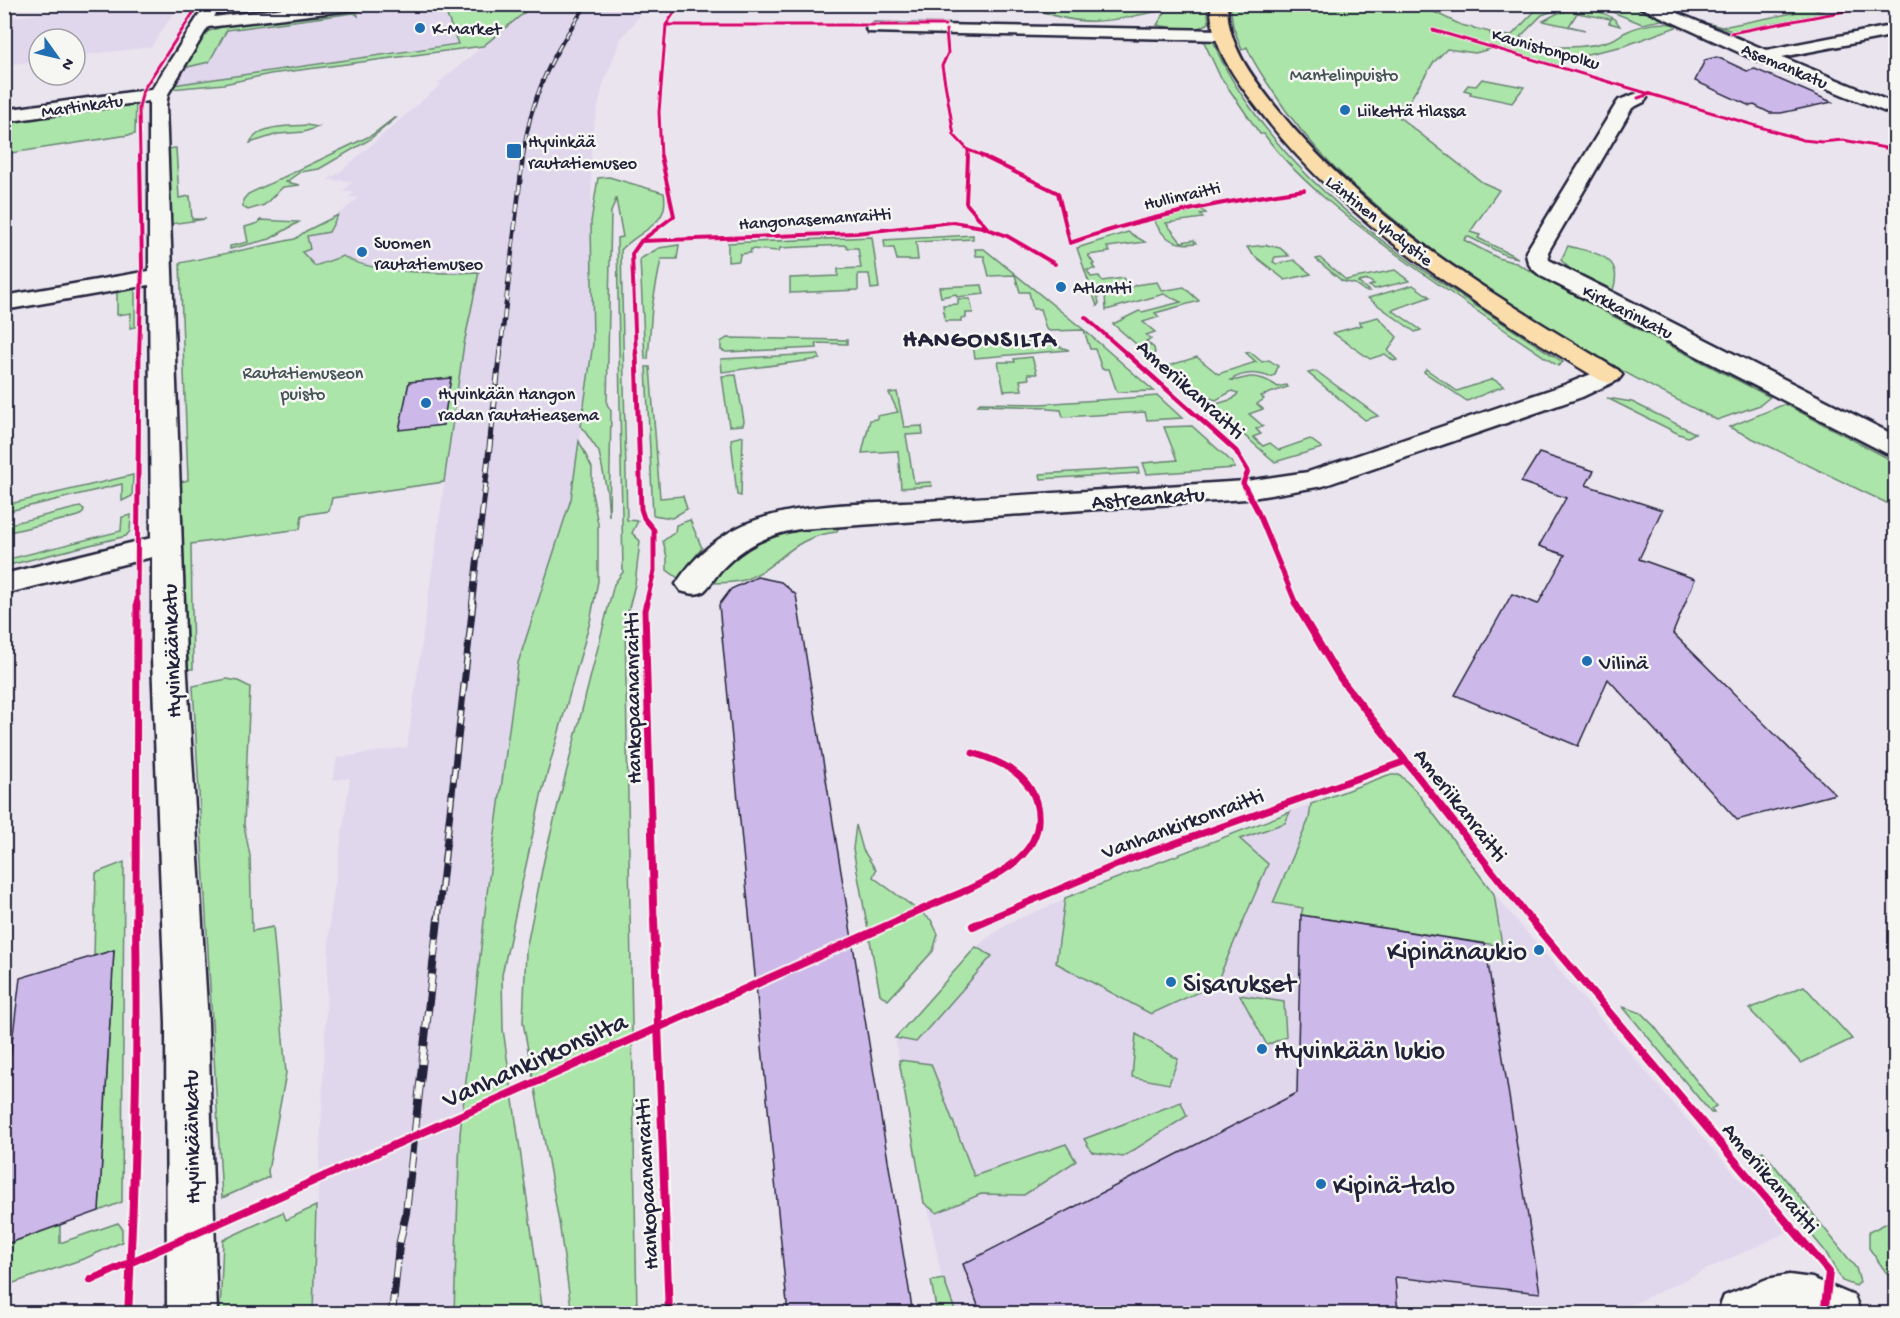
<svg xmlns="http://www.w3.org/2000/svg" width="1900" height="1318" viewBox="0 0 1900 1318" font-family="'Gochi Hand',sans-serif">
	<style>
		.built { fill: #e1d7ed }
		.green { fill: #ace5a9; stroke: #678472; stroke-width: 1.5 }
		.building { fill: #cdb9e9; stroke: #22223b; stroke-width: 1.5 }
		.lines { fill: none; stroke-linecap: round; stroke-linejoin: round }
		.minor-casing { stroke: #22223b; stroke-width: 5 }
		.major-casing { stroke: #22223b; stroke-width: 5 }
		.minor { fill: #f6f6f2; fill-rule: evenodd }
		.major { fill: #faddab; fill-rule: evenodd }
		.rail-far4-casing { stroke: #22223b; stroke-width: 4 }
		.rail-far3-casing { stroke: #22223b; stroke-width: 4.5 }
		.rail-far2-casing { stroke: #22223b; stroke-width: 6 }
		.rail-far1-casing { stroke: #22223b; stroke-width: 7 }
		.rail-casing { stroke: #22223b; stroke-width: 8 }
		.rail-far4 { stroke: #f6f6f2; stroke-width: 2; stroke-dasharray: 8; stroke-linecap: butt }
		.rail-far3 { stroke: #f6f6f2; stroke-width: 3; stroke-dasharray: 9; stroke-linecap: butt }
		.rail-far2 { stroke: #f6f6f2; stroke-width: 4; stroke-dasharray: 11; stroke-linecap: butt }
		.rail-far1 { stroke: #f6f6f2; stroke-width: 4.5; stroke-dasharray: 14; stroke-linecap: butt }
		.rail { stroke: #f6f6f2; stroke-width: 6; stroke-dasharray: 18; stroke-linecap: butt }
		.cycleway-far4-casing { stroke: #f6f6f2; stroke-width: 5 }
		.cycleway-far3-casing { stroke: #f6f6f2; stroke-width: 6 }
		.cycleway-far2-casing { stroke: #f6f6f2; stroke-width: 8 }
		.cycleway-far1-casing { stroke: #f6f6f2; stroke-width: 10 }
		.cycleway-casing { stroke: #f6f6f2; stroke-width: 12 }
		.cycleway-far4 { stroke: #d6006c; stroke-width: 3 }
		.cycleway-far3 { stroke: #d6006c; stroke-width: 4 }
		.cycleway-far2 { stroke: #d6006c; stroke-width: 5 }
		.cycleway-far1 { stroke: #d6006c; stroke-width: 7 }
		.cycleway { stroke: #d6006c; stroke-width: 8 }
		.poi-dot { fill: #1f6fb2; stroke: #f6f6f2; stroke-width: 2 }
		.labels { text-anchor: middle; stroke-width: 5; stroke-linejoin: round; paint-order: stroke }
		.far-poi-label { font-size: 18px; fill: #22223b; stroke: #f6f6f2; text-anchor: start }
		.far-street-label { font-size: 18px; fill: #22223b; stroke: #f6f6f2 }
		.far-park-label { font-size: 18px; fill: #445356; stroke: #f6f6f2 }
		.street-label { font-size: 22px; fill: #22223b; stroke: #f6f6f2 }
		.poi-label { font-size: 22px; fill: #22223b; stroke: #f6f6f2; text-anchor: start }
		.far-district-label { font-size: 24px; font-weight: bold; letter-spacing: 1.5px; fill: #22223b; stroke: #f6f6f2 }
		.near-poi-label { font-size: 27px; fill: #22223b; stroke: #f6f6f2; text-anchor: start }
		.near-street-label { font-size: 27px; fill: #22223b; stroke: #f6f6f2 }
	</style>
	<rect width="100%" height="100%" fill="#eae4ef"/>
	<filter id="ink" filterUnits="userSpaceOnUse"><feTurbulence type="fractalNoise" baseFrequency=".0167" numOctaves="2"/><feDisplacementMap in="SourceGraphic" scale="12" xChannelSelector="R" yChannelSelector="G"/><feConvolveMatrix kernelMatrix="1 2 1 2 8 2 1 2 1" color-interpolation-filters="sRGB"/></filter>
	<g filter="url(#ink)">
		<g class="built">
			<polygon points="393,4 648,5 621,39 604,82 591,137 593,343 571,499 518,663 488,885 460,1134 454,1313 313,1313 330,917 350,778 333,780 337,758 407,747 464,344 479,276 420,314 407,270 370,267 350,261 343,256 315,266 302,252 307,236 328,232 338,215 358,198 349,197 354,192 342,192 353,181 327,180 340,172 441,84 437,84 482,47 400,53 173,85 206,32 231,24"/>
			<polygon points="117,5 179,5 151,47 75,56 75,39 39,39 39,61 5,65 5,18"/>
			<polygon points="1388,775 1400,775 1417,792 1494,894 1704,1139 1787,1232 1614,1313 950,1313 942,1280 895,1038 976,947 1008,923 1233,833"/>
		</g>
		<g class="green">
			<polygon points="463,4 538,5 534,5 483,46 270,74 224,84 171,89 173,85 458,44 445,10 445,7"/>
			<path d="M1384 4 1411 10 1426 8 1461 25 1490 32V34L1511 36 1538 8 1534 6 1557 5 1564 7 1542 15 1520 37C1541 51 1590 49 1614 39 1618 37 1621 34 1626 32 1640 25 1664 20 1679 26L1624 46 1578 56 1558 65 1495 48 1475 53 1447 49 1433 63 1399 117 1482 182 1499 190 1470 232 1480 235 1478 238 1518 258 1505 255 1467 236 1464 240 1498 258 1516 263 1607 313 1770 397 1760 405 1717 420C1609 367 1504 307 1411 233 1355 189 1311 151 1272 90 1263 76 1253 63 1247 47L1242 50 1233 26 1230 5Z"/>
			<path d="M1027 5H1160L1159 11C1108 22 1076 29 1027 5Z"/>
			<path d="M1167 5H1207L1209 23C1192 34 1176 28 1157 25L1167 9Z"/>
			<polygon points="1627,5 1662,19 1662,20 1642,24 1605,9"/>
			<polygon points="1772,5 1803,5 1825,13 1732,31 1698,21 1722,27 1793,13"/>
			<path d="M1577 9C1592 10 1612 12 1620 26L1609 23 1611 19 1577 13 1569 26 1585 30 1543 21 1558 13Z"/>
			<polygon points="350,10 357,12 358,16 354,13 227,30 209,62 183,68 206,32 231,24"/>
			<path d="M1213 40C1221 63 1234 84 1248 104 1325 218 1450 288 1563 362L1558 366C1502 328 1446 291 1392 251 1348 218 1296 179 1264 134H1260L1220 76 1204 42Z"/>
			<polygon points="1482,79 1524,87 1512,103 1470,94 1471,92 1464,90 1468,85 1476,86"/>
			<polygon points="136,101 135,134 5,154 4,119"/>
			<polygon points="394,118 396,118 369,140 319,169 300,172 286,182 300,185 283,187 264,205 248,210 243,207 243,200 248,194 372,135"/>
			<path d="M306 125 318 127 304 132 278 134 250 143C259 124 287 127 306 125Z"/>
			<polygon points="176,148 179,198 190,196 192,219 206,219 171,224 167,149"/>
			<path d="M609 177 664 193C670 226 640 229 621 250L627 520 638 521 632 533 640 541 635 584 625 624 637 1313 572 1314 559 1222 523 1022 526 950 544 860 614 584 623 572 617 238 623 237 616 199 611 212 607 404 611 411 609 517 607 491 599 452 581 426 593 343 591 222 598 178Z"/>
			<path d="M1200 209 1206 213 1200 214 1203 218 1166 223 1181 242 1194 240 1196 243C1177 246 1164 240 1155 222L1157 219Z"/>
			<path d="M338 215 329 232 307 236 310 249 302 252 315 266 343 256C369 274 446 274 479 272L464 344 444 482 332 498 329 511 302 515 300 529 191 544 193 669H188L181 482 188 480 180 263 295 239 306 231Z"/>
			<polygon points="260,220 299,222 270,239 230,249 230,246 248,242 245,227 258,223"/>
			<polygon points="1128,232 1145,242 1107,247 1110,252 1088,255 1094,264 1092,265 1095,269 1087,270 1091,277 1099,276 1102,281 1123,278 1126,282 1099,291 1097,294 1099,303 1097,306 1077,248"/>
			<polygon points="973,235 973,239 916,242 918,260 897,260 894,248 885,248 884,240"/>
			<polygon points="872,237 879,288 871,289 869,274 858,274 858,290 790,293 790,278 838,276 838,269 861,268 858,248 847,248 846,245 780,248 779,251 751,249 750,253 740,254 739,261 728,262 728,243"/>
			<polygon points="679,245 677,259 661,259 652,307 648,359 645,359 640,259 659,248"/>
			<polygon points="1267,245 1280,248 1289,256 1275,257 1273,262 1277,264 1294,260 1311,274 1285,280 1251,253 1247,247"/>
			<path d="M1568 246C1593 253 1625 255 1613 290L1570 269 1561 260Z"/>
			<polygon points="975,249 984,249 1084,330 1154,391 1117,392 1109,369 1102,369 1095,349 1090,349 1084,330 1050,331 1046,329 1040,309 1033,309 1029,292 1020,292 1015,275 989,276 984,256 976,256"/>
			<polygon points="1320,258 1346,280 1395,270 1409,281 1375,289 1369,286 1374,284 1368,280 1358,282 1369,291 1365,291 1355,284 1342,281 1316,259"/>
			<polygon points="1157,282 1162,291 1184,287 1199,301 1155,313 1159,317 1143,322 1155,332 1146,335 1151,339 1146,341 1154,348 1155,353 1150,356 1113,324 1139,311 1142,312 1181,302 1164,294 1106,310 1105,295 1115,289 1128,291 1135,285"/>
			<polygon points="982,285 984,294 957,297 956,294 941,297 939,287"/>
			<polygon points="1413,285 1430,297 1392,310 1421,330 1415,332 1368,298"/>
			<polygon points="135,289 135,327 130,328 131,313 117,315 117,292"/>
			<polygon points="958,299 970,299 973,313 966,313 966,318 961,318 961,321 945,321 943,305 958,304"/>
			<polygon points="1378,317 1397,337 1388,351 1397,360 1394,361 1385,354 1370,359 1333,333 1362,325 1359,322"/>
			<polygon points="727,338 847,340 847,344 816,343 817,348 726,352 721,350 721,342"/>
			<polygon points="1044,341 1069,350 975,358 973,345"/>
			<path d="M1250 352 1262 362 1269 360 1278 366 1275 375 1270 377C1257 372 1243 372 1231 380 1238 381 1239 379 1245 378 1258 375 1268 380 1278 387L1286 385 1288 387 1261 396 1264 399 1257 404 1263 409 1249 414 1263 426 1256 429 1261 434 1253 437 1263 446 1270 443 1279 450 1310 439 1322 448 1275 462 1210 406 1233 399 1238 393 1232 391 1216 400 1194 393 1164 367 1197 357 1218 374 1256 362 1246 353Z"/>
			<polygon points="818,354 820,359 722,372 721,359"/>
			<polygon points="1032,357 1037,374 1028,374 1029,379 1020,380 1022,390 1004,391 998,362 1015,362 1014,359"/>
			<polygon points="646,367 650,367 660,498 683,496 687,509 672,518 653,515"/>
			<polygon points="1426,369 1457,391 1493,379 1504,386 1467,401 1424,372"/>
			<polygon points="1316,371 1378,416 1365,420 1308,373"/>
			<polygon points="736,375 744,421 743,425 729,426 722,376"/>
			<polygon points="897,392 904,427 922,426 923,434 906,435 914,483 931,482 932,486 901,488 898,451 862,453 870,420 877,419 877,416 898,412 889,393"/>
			<polygon points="1158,396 1182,418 1147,420 1145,412 1063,417 1061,410 1048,409 1047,407 978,405 980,403 1040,404"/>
			<polygon points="1607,398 1632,402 1695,433 1688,437 1679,434"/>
			<polygon points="1785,404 1895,462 1895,507 1729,427"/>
			<polygon points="1192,426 1231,461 1235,468 1147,474 1143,463 1177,460 1164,427"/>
			<polygon points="743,436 741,494 741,496 737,495 731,439"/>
			<polygon points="579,441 592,468 592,493 598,524 598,581 590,622 542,792 502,975 503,1029 543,1313 454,1313 460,1134 488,885 518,663 571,499"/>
			<polygon points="1138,468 1139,473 1041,479 1040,474"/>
			<polygon points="133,475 132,496 122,501 122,484 5,512 5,505"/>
			<polygon points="80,507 84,509 83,513 79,516 5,533 5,525"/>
			<polygon points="131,515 130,531 126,536 5,566 5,560 121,531 122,517"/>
			<polygon points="690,520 702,548 678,578 667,570 667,557 663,541 675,532 676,525"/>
			<path d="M841 525 836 532C788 538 782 566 744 580 734 583 722 583 711 583 744 540 789 528 841 525Z"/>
			<polygon points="227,679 238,681 250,687 244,825 250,856 252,931 273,927 286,1073 268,1171 269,1177 222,1198 193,686"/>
			<polygon points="1388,775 1400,775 1417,792 1494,894 1502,946 1301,915 1303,908 1273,903 1309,819 1311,804"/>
			<polygon points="1290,812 1285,823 1240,839 1268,864 1216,984 1151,1014 1056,963 1065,898"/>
			<polygon points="856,825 863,850 876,870 873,877 931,920 938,934 933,951 888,1000 880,994 853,849"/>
			<polygon points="124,862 122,1202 99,1211 114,950 94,956 96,873"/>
			<polygon points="976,947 992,956 916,1042 895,1038"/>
			<polygon points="1804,986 1852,1039 1801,1063 1749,1009"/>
			<polygon points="1240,995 1284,1002 1286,1037 1267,1045"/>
			<polygon points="1623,1007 1641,1013 1654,1026 1716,1106 1711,1109 1714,1113 1711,1113"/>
			<polygon points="1136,1034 1178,1059 1169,1084 1132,1077"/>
			<polygon points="899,1060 931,1064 974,1176 1066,1144 1076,1161 1024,1195 981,1194 937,1213 924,1203"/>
			<polygon points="1181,1102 1187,1116 1123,1157 1092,1152 1084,1139"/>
			<polygon points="1763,1151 1856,1268 1860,1282 1856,1286 1842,1281 1825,1251 1749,1159"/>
			<polygon points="316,1206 313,1313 220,1313 223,1240 283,1212 286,1220"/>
			<polygon points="1895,1219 1895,1240 1888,1244 1895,1253 1895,1285 1869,1248 1869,1232"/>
			<polygon points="118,1223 122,1228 122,1242 86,1258 5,1286 5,1245 60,1225 60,1243"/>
			<polygon points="944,1279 945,1283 956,1313 937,1313 931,1281"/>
		</g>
		<g class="building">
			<polygon points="1717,57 1747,71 1755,69 1832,102 1781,113 1770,113 1754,105 1750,106 1695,81 1705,60"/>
			<polygon points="451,378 443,425 399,430 409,382"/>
			<polygon points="1539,453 1594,471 1586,485 1662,510 1639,559 1695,579 1673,633 1835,794 1737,820 1608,679 1578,746 1455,695 1512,594 1538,604 1565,555 1539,546 1566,498 1521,482"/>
			<polygon points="757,577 781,582 796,595 913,1314 788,1314 719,605 731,589"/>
			<polygon points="1301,915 1485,944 1540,1293 1395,1277 1398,1314 981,1314 963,1264 1297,1093"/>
			<polygon points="114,950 99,1211 4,1245 4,1107 20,978"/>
		</g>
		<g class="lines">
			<defs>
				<g id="minor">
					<polygon points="206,4 222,4 214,17 317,4 368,4 360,9 208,27 168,94 166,106 186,659 208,1023 217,1314 167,1314 166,1023 152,659 152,557 4,594 4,574 151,538 149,285 4,310 4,296 149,271 149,101 4,122 4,110 152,89"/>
					<polygon points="1633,4 1656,4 1766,50 1896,25 1896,35 1782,57 1896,104 1896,116 1756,60"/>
					<polygon points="874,24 1223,30 1231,35 1223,40 868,32 866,29 868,26"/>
					<path d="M1638 93 1644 94 1647 98 1644 102 1632 108 1548 252 1549 260 1896 436V455L1886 453 1541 276C1531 268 1527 265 1526 252L1616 104 1619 100Z"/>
					<path d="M1609 367 1618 370 1622 375 1618 380 1582 397 1323 486 1246 499 800 529C768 534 744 546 722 569 716 575 711 585 704 591 697 596 688 593 681 591L676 584C693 557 719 535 748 523 800 502 872 504 928 501 1034 494 1140 488 1246 481L1308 472 1564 385Z"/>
					<polygon points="1789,1275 1812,1278 1854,1296 1861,1314 1717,1314 1724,1296 1767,1279"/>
				</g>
				<path id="major" d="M1211 4H1227C1227 45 1251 75 1274 105 1366 221 1493 295 1618 370L1622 375 1618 380 1609 383 1600 380C1475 304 1349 228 1259 110 1235 78 1210 46 1211 4Z"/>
			</defs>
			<use href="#minor" class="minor-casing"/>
			<use href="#major" class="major-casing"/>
			<use href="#minor" class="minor"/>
			<use href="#major" class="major"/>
			<defs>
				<path id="rail-far4" d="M523 157C530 96 553 53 587 4"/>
				<polyline id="rail-far3" points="500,355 523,156"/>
				<polyline id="rail-far2" points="472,604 500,353"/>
				<polyline id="rail-far1" points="438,920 473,603"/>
				<polyline id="rail" points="392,1314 399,1246 406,1213 438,919"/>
			</defs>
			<use href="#rail-far4" class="rail-far4-casing"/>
			<use href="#rail-far3" class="rail-far3-casing"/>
			<use href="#rail-far2" class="rail-far2-casing"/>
			<use href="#rail-far1" class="rail-far1-casing"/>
			<use href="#rail" class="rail-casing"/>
			<use href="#rail-far4" class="rail-far4"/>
			<use href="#rail-far3" class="rail-far3"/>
			<use href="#rail-far2" class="rail-far2"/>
			<use href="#rail-far1" class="rail-far1"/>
			<use href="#rail" class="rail"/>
			<defs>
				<g id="cycleway-far4">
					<polyline points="666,25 945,25"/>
					<polyline points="946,30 948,53 942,66 954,135 968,150 986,157"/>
					<polyline points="1433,30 1650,94"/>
					<polyline points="1731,33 1882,4"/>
					<polyline points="1638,98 1650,94 1803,140 1822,142 1843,140 1896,150"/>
					<polyline points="140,157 139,108 143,90 199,4"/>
					<polyline points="661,157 659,112 666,25 680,4"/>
					<polyline points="968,157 968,150"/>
				</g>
				<g id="cycleway-far3">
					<polyline points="968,156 966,203 989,230"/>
					<path d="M982 156 1058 193 1070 243C1146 216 1224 201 1304 190"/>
					<polyline points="641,241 856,233 953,222 982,227 1007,236 1055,264"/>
					<polyline points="1085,317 1128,355"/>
					<polyline points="139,355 142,267 140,156"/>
					<polyline points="636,355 632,254 641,241 674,216 661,156"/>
				</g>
				<g id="cycleway-far2">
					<polyline points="636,353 641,509 644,518 654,530 654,571 646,604"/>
					<polyline points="1126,353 1236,451 1248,471 1243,483 1258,512 1296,604"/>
					<polyline points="137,604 139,353"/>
				</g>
				<g id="cycleway-far1">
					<polyline points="647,603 645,610 654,920"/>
					<polyline points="1295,603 1340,678 1531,920"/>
					<polyline points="136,920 137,603"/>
					<path d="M898 920C918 911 938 902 958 894 996 876 1050 854 1036 802 1028 773 999 761 973 753"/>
					<polyline points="986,920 1133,858 1406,761"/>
				</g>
				<g id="cycleway">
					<polyline points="654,919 669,1314"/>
					<polyline points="1530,919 1829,1272 1825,1307"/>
					<polyline points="973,926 989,919"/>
					<polyline points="91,1280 902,919"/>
					<path d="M128 1314C135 1182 138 1051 136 919"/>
				</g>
			</defs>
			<use href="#cycleway-far4" class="cycleway-far4-casing"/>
			<use href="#cycleway-far3" class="cycleway-far3-casing"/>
			<use href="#cycleway-far2" class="cycleway-far2-casing"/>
			<use href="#cycleway-far1" class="cycleway-far1-casing"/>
			<use href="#cycleway" class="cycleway-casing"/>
			<use href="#cycleway-far4" class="cycleway-far4"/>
			<use href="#cycleway-far3" class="cycleway-far3"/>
			<use href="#cycleway-far2" class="cycleway-far2"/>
			<use href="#cycleway-far1" class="cycleway-far1"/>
			<use href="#cycleway" class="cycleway"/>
		</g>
	</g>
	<g class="poi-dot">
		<circle cx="420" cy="28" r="6"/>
		<circle cx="1345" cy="110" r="6"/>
		<rect x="506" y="143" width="16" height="16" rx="3"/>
		<circle cx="362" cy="252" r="6"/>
		<circle cx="1061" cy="287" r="6"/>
		<circle cx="426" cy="403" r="6"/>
		<circle cx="1587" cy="661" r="6"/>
		<circle cx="1539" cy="950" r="6"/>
		<circle cx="1171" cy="982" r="6"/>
		<circle cx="1262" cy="1049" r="6"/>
		<circle cx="1321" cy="1184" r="6"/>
	</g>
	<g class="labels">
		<g class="far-poi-label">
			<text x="432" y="34">K-Market</text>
			<text x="1357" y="116">Liikettä tilassa</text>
			<text x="528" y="147">Hyvinkää<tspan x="528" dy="21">rautatiemuseo</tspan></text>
			<text x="374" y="248">Suomen<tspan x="374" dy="21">rautatiemuseo</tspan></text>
			<text x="1073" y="293">Atlantti</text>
			<text x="438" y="399">Hyvinkään Hangon<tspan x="438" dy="21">radan rautatieasema</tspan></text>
		</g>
		<g class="far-street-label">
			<text transform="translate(1546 48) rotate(16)" y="6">Kaunistonpolku</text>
			<text transform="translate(1785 65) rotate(23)" y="6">Asemankatu</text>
			<text transform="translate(82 105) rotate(-8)" y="6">Martinkatu</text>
			<text transform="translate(1182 195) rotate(-13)" y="6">Hullinraitti</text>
			<text transform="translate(815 218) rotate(-4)" y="6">Hangonasemanraitti</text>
			<text transform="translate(1380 220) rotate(39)" y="6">Läntinen yhdystie</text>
			<text transform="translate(1628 311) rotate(27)" y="6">Kirkkarinkatu</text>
		</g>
		<g class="far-park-label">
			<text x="1344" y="80">Mantelinpuisto</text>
			<text x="303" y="378">Rautatiemuseon<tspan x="303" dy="21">puisto</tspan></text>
		</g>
		<g class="street-label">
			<text transform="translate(1192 388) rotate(42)" y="8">Ameriikanraitti</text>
			<text transform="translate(1148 496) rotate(-4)" y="8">Astreankatu</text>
			<text transform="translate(170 651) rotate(-92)" y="8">Hyvinkäänkatu</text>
			<text transform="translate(631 698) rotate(-91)" y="8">Hankopaananraitti</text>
			<text transform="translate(1462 804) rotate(52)" y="8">Ameriikanraitti</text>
			<text transform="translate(1182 822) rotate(-20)" y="8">Vanhankirkonraitti</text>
			<text transform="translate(190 1137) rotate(-91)" y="8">Hyvinkäänkatu</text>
			<text transform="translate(1772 1177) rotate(50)" y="8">Ameriikanraitti</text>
			<text transform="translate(645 1184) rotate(-93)" y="8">Hankopaananraitti</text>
		</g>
		<g class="poi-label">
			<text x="1599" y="669">Vilinä</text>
		</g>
		<g class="far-district-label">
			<text x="980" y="346">HANGONSILTA</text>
		</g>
		<g class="near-poi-label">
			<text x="1527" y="959" text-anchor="end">Kipinänaukio</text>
			<text x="1183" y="991">Sisarukset</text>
			<text x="1274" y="1058">Hyvinkään lukio</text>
			<text x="1333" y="1193">Kipinä-talo</text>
		</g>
		<g class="near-street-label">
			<text transform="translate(534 1059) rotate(-24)" y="9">Vanhankirkonsilta</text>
		</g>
	</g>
	<rect width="1900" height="1318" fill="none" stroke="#f6f6f2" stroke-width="24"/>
	<rect x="12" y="12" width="1876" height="1294" fill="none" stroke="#22223b" stroke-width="2" filter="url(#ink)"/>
	<g transform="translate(57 57) rotate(124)"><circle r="28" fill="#f6f6f2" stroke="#a1a1a9" stroke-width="1.5"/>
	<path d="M0-4.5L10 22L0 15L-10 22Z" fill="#1f6fb2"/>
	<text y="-9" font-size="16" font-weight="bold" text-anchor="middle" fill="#22223b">N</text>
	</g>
</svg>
